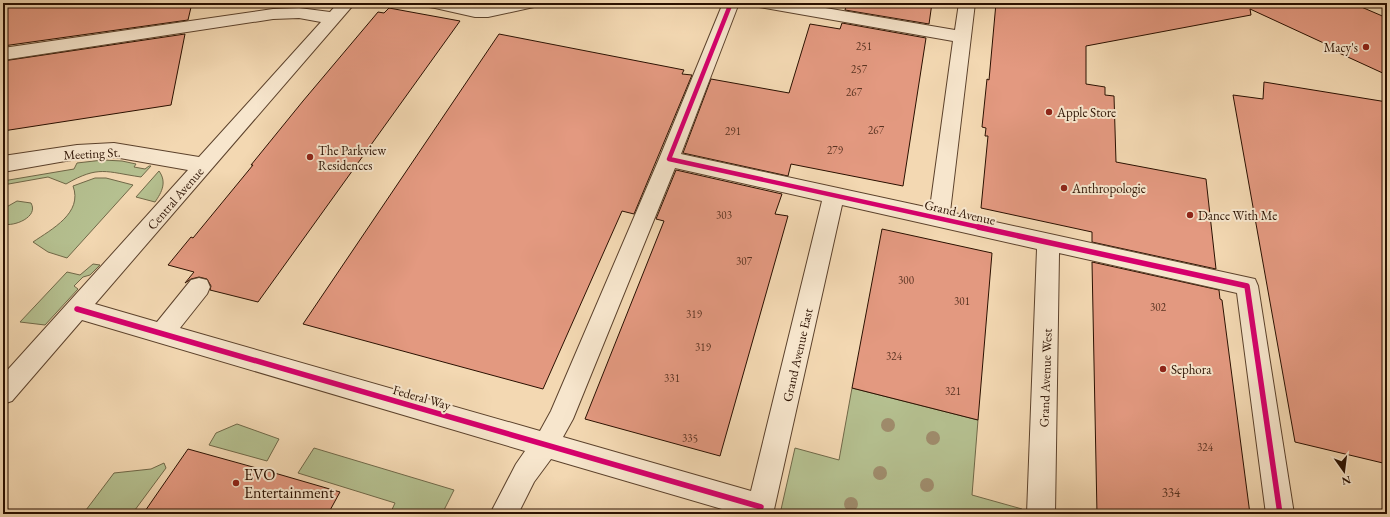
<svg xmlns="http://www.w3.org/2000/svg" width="1390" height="517" viewBox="0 0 1390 517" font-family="'EB Garamond',serif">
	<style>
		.green { fill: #b5c090; stroke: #706848 }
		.building { fill: #e39980; stroke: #2a1000 }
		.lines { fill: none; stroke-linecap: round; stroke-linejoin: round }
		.minor-casing { stroke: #5c422c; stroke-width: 2 }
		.minor { fill: #f7e6cd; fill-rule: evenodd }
		.cycleway-far1-casing { stroke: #f7e6cd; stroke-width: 6 }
		.cycleway-casing { stroke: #f7e6cd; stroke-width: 8 }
		.cycleway-far1 { stroke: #d6006c; stroke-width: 4.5 }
		.cycleway { stroke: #d6006c; stroke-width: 5.5 }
		.tree { fill: #9f8c6c }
		.poi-dot { fill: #8f2418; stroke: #f7e6cd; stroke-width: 1.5 }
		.labels { text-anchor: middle; stroke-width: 4; stroke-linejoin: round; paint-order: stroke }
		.number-label { font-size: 11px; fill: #583220 }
		.poi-label { font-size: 13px; fill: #2a1000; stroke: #f7e6cd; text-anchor: start }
		.street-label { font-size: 13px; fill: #2a1000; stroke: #f7e6cd }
		.near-number-label { font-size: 13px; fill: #583220 }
		.near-poi-label { font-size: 16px; fill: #2a1000; stroke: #f7e6cd; text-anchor: start }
	</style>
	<rect width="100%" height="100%" fill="#f3d8b2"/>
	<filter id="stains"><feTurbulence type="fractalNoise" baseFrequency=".005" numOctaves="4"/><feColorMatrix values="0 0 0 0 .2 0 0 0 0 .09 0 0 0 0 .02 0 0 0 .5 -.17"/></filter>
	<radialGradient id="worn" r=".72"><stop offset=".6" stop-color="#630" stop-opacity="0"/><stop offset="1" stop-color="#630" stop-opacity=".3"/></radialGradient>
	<g class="green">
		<path d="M103 160 122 161 136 164 134 167 145 169 149 166H151L141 177C106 172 99 165 66 184L48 177 3 185V181L74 169 77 163Z"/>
		<path d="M159 171C167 182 162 192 155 202L136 197Z"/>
		<path d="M95 178H106L133 185 67 258 48 252 33 242C52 229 83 213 73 186Z"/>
		<path d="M17 201 31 203C39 217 14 227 3 224V209Z"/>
		<polygon points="93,264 100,265 90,275 83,277 74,286 78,289 45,325 20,322 67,272 80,275"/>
		<polygon points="852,388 978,420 972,495 1022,509 1022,514 780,514 795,448 839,460"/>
		<polygon points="237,424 279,439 267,461 209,445 216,433"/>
		<polygon points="314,448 454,490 442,514 390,514 395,503 298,473"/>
		<polygon points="164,463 166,468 132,514 83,514 114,473 151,469"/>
	</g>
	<g class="building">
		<polygon points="3,3 192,3 188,20 3,46"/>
		<polygon points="847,3 932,3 929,24 845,10"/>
		<polygon points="996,3 1352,3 1387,18 1387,75 1339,53 1341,51 1250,9 1251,15 1086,46 1086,84 1105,87 1105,95 1114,96 1116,162 1206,179 1216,269 1092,242 1092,232 981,208 988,136 985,136 986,128 982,127 987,79 989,80"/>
		<polygon points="389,8 460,21 258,302 210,290 211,286 207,279 199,277 191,279 185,283 194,272 168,265 191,237 193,238 253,165 251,165 303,101 378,12 384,13"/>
		<polygon points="842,23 926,38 903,186 791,164 788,176 683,153 711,79 789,93 810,24 840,29"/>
		<polygon points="185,34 171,105 3,131 3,61"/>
		<polygon points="499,34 684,70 682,74 692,75 634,214 622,211 543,389 303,324"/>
		<polygon points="1264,82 1387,102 1387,464 1295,442 1233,95 1263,99"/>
		<polygon points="676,170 782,194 775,214 788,216 720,456 585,419 664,221 656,219"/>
		<polygon points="882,229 992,253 978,420 852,388"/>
		<polygon points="1092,262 1219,290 1220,299 1222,300 1250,514 1097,514"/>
		<polygon points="188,449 278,474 340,492 328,514 143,514"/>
	</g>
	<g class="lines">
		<defs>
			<g id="minor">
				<path d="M338 3H355L95 304 157 322 191 280 199 278 207 280 210 287 207 294 180 328 540 431 551 411 659 159 723 3H739L681 154 930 208 953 41 765 8 759 7 757 3H796L955 30 959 3H975L950 212 1255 279 1258 286 1294 514H1266L1237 293 1059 253 1055 514H1027L1037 249 842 205 773 514H739L551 459 534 482 518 514H490L516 464 525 451 82 320 12 401 3 404V375L188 170 114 157 77 159 3 172V156L77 145 114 143 199 157 321 22 299 18 273 19 3 60V48L273 9 299 8 330 12ZM675 168 822 201 751 491 563 437 573 419Z"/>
				<polygon points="427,3 459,3 475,7 488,7 504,3 536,3 534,7 488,17 475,17 435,8 429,7"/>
			</g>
		</defs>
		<use href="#minor" class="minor-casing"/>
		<use href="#minor" class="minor"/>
		<defs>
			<polyline id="cycleway-far1" points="731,3 669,159 983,228"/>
			<g id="cycleway">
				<polyline points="978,227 1247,286 1280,514"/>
				<polyline points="77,309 761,507"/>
			</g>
		</defs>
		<use href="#cycleway-far1" class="cycleway-far1-casing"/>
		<use href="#cycleway" class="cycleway-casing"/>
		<use href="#cycleway-far1" class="cycleway-far1"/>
		<use href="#cycleway" class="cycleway"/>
	</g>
	<g class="tree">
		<circle cx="888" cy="425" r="7"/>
		<circle cx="933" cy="438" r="7"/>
		<circle cx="880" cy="473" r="7"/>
		<circle cx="927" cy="485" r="7"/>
		<circle cx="851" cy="504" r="7"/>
	</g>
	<g class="poi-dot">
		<circle cx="1366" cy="47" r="4"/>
		<circle cx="1049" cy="112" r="4"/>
		<circle cx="310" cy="157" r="4"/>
		<circle cx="1064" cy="188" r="4"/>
		<circle cx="1190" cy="215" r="4"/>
		<circle cx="1163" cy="369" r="4"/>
		<circle cx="236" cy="483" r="4"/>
	</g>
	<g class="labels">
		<g class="number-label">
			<text x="864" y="50">251</text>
			<text x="859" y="73">257</text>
			<text x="854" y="96">267</text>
			<text x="876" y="134">267</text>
			<text x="733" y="135">291</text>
			<text x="835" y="154">279</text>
			<text x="724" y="219">303</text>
			<text x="744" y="265">307</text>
			<text x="906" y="284">300</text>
			<text x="962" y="305">301</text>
			<text x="1158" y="311">302</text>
			<text x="694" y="318">319</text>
			<text x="703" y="351">319</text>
			<text x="894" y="360">324</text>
			<text x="672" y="382">331</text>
			<text x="953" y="395">321</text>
			<text x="690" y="442">335</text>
			<text x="1205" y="451">324</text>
		</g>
		<g class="poi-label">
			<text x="1358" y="52" text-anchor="end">Macy's</text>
			<text x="1057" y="117">Apple Store</text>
			<text x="318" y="155">The Parkview<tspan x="318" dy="15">Residences</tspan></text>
			<text x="1072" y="193">Anthropologie</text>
			<text x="1198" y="220">Dance With Me</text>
			<text x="1171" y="374">Sephora</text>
		</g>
		<g class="street-label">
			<text transform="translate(92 153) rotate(-3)" y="5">Meeting St.</text>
			<text transform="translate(175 198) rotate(-49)" y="5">Central Avenue</text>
			<text transform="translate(960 212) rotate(13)" y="5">Grand Avenue</text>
			<text transform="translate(797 355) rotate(-77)" y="5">Grand Avenue East</text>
			<text transform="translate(1045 378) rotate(-88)" y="5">Grand Avenue West</text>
			<text transform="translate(422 397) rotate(16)" y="5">Federal Way</text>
		</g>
		<g class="near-number-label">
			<text x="1171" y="497">334</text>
		</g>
		<g class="near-poi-label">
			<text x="244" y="480">EVO<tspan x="244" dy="18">Entertainment</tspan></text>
		</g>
	</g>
	<rect width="1390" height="517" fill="none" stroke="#f3d8b2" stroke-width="16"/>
	<rect x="4" y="4" width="1382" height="509" fill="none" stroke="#2a1000" stroke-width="2"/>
	<rect x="8" y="8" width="1374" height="501" fill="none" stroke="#2a1000"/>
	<g transform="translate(1344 471) rotate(166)" stroke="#f7e6cd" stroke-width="3" paint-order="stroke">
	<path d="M0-3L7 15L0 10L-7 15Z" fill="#2a1000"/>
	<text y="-6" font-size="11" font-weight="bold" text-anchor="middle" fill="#2a1000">N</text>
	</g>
	<rect width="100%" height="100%" filter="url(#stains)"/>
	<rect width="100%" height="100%" fill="url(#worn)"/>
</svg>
